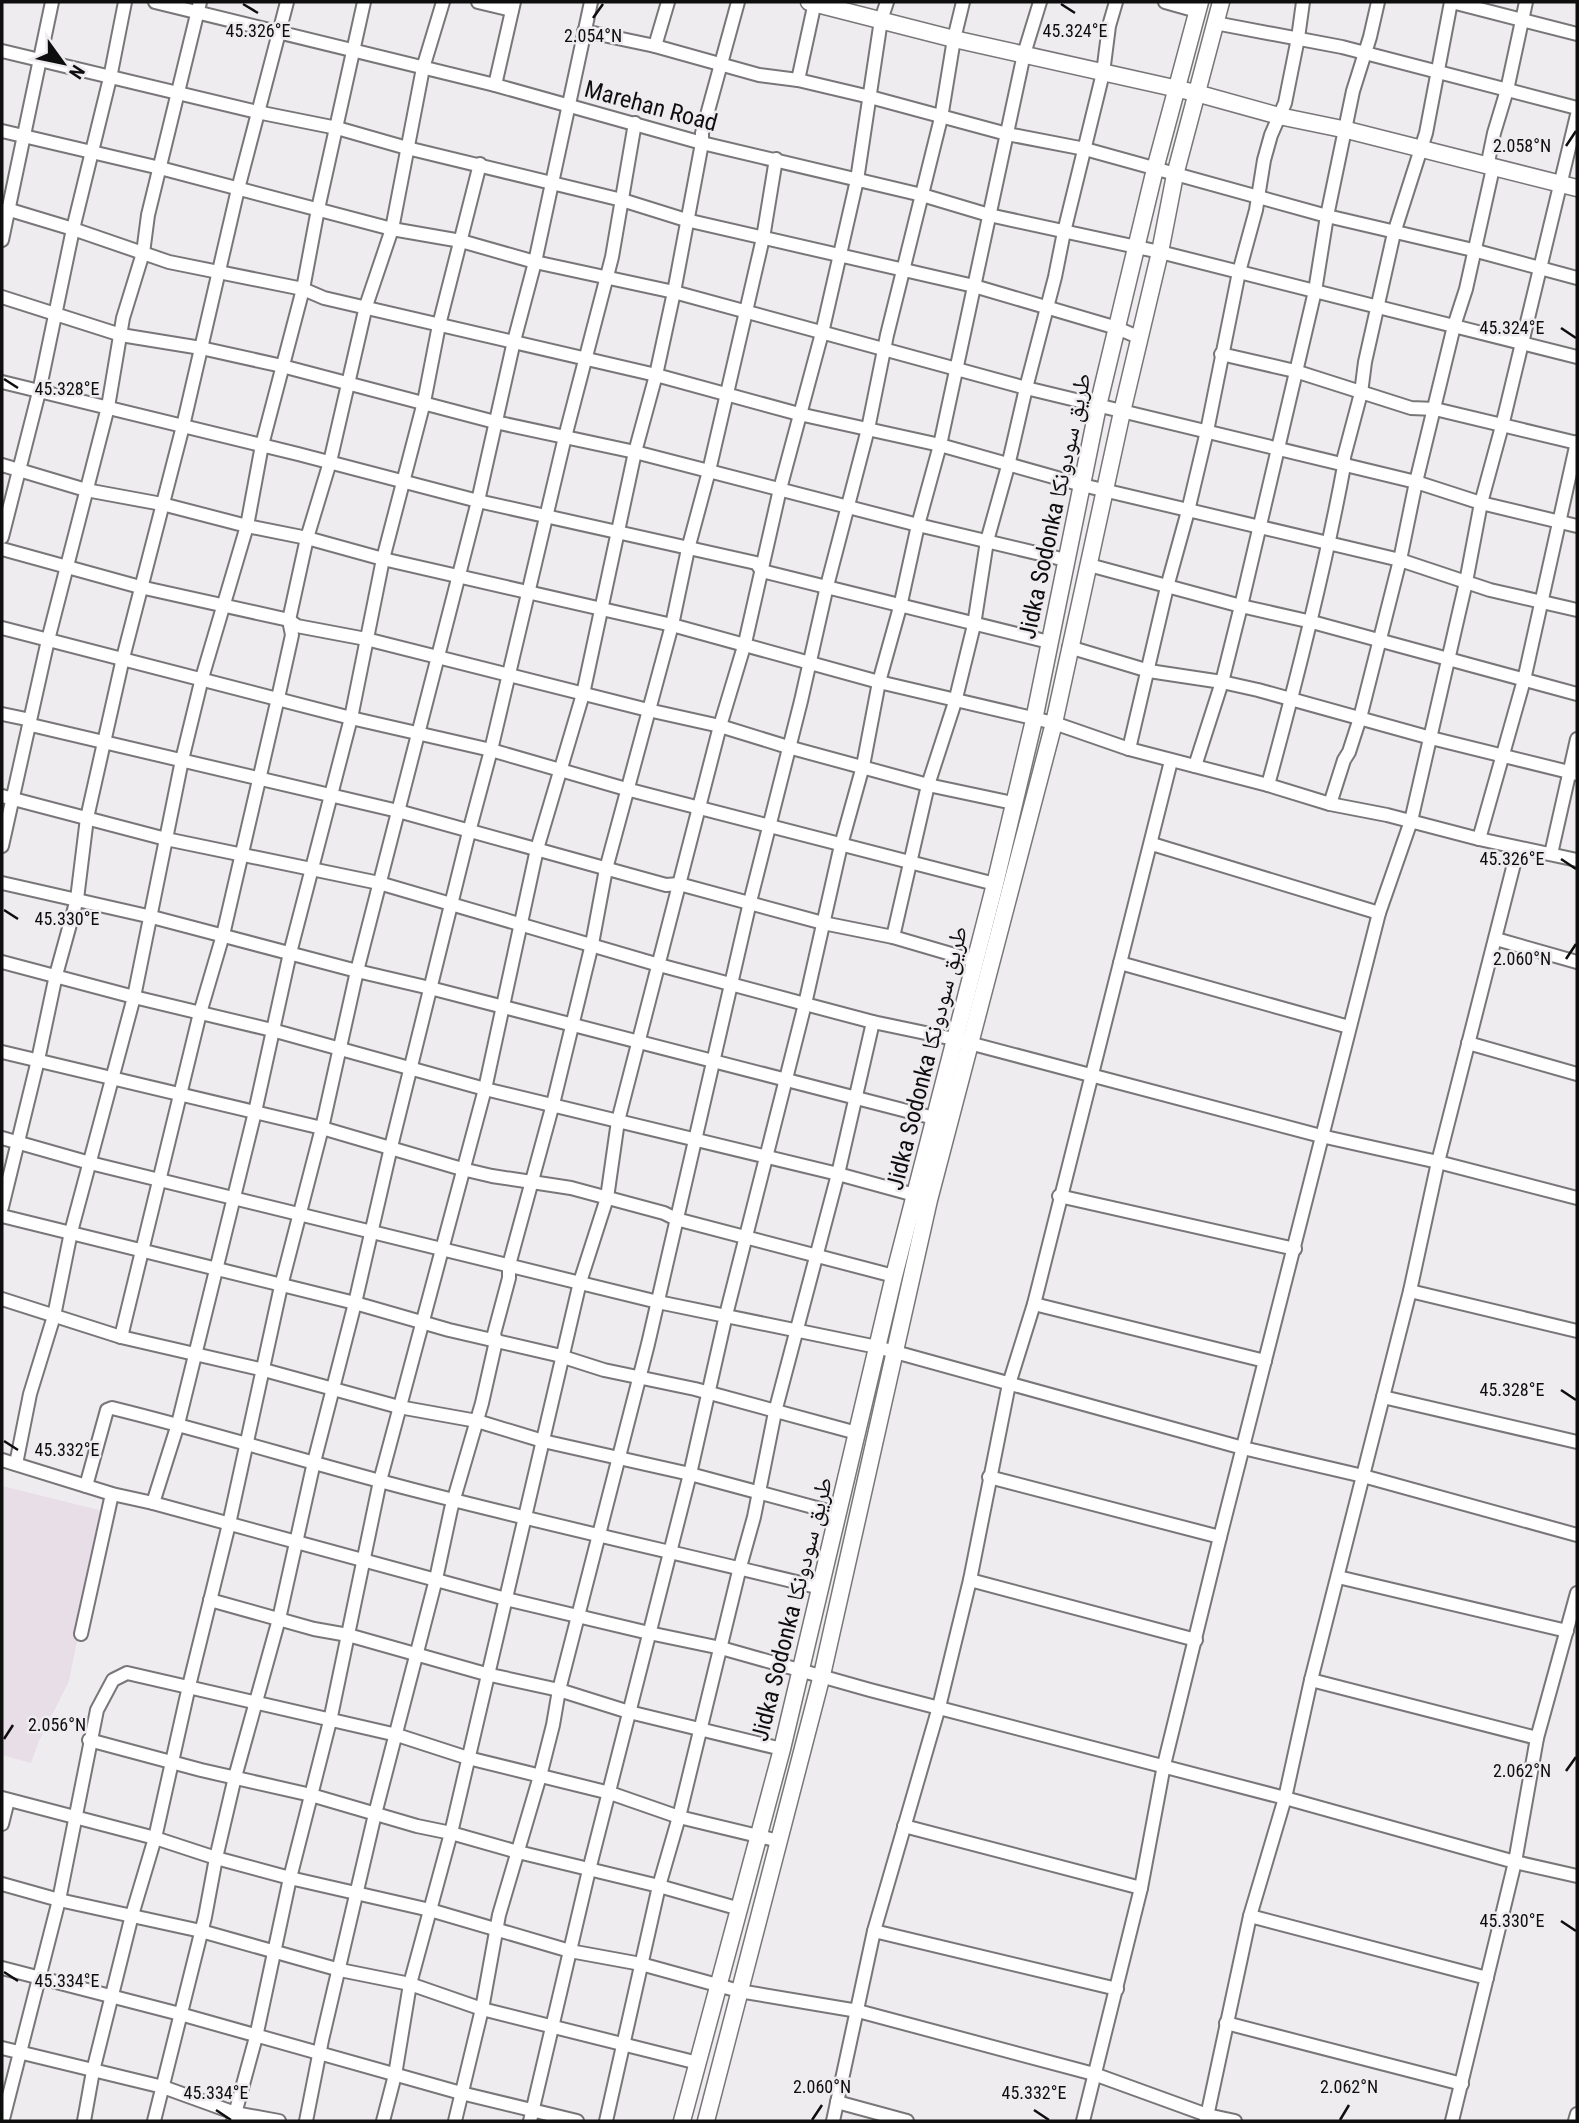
<svg xmlns="http://www.w3.org/2000/svg" width="1579" height="2123" viewBox="0 0 1579 2123" font-family="'Roboto Condensed','Noto Naskh Arabic',sans-serif">
	<style>
		.built { fill: #e7dee7 }
		.lines { fill: none; stroke-linecap: round; stroke-linejoin: round }
		.street-casing { stroke: #797679; stroke-width: 16 }
		.secondary-casing { stroke: #797679; stroke-width: 19 }
		.street { stroke: #fff; stroke-width: 12 }
		.secondary { stroke: #fff; stroke-width: 16 }
		.ticks { fill: none; stroke: #0f0e0f; stroke-width: 2.5 }
		.labels { text-anchor: middle; stroke-width: 5; stroke-linejoin: round; paint-order: stroke }
		.street-label { font-size: 24px; fill: #0f0e0f; stroke: #efecef }
		.ticks-label { font-size: 18px; text-anchor: middle; fill: #0f0e0f; stroke: #efecef; stroke-width: 5; stroke-linejoin: round; paint-order: stroke }
	</style>
	<rect width="100%" height="100%" fill="#efecef"/>
	<polygon class="built" points="2,1486 103,1511 69,1681 39,1741 31,1763 2,1755"/>
	<g class="lines">
		<defs>
			<g id="street">
				<polyline points="155,2 495,85 702,143 922,195 989,215 1160,252 1577,357"/>
				<polyline points="478,2 512,10"/>
				<polyline points="1165,2 1197,11"/>
				<polyline points="1452,2 1577,34"/>
				<polyline points="1215,23 1342,47 1577,108"/>
				<polyline points="584,31 655,46 759,75 798,80 870,97 1007,134 1085,149 1327,216 1473,250 1577,278"/>
				<polyline points="655,46 668,2"/>
				<polyline points="2,51 257,112 337,128 407,148 622,200 686,220 974,286 1117,328 1138,337"/>
				<polyline points="798,80 815,2"/>
				<polyline points="495,85 514,2"/>
				<polyline points="2,131 160,168 392,229 461,241 535,262 674,292 1026,388 1416,482 1481,503 1577,526"/>
				<polyline points="1487,167 1494,133 1507,90 1526,2"/>
				<polyline points="2,210 10,210 73,229 169,262 303,289 324,298 656,375 799,414 940,445 1082,485 1400,560 1490,590 1577,610"/>
				<polyline points="2,240 52,2"/>
				<polyline points="2,297 121,335 201,348 282,366 495,422 635,452 918,525 1066,560"/>
				<polyline points="1221,354 1295,371 1411,408 1435,409 1577,443"/>
				<polyline points="2,382 298,454 478,501 756,563 762,571 1049,642"/>
				<polyline points="2,465 86,490 162,504 247,526 307,538 383,559 672,625 879,682 1054,723 1129,749 1268,785 1330,804 1387,815 1479,839 1577,860"/>
				<polyline points="2,537 39,392 73,229 110,78 125,2"/>
				<polyline points="2,549 140,587 289,620 297,626 366,639 648,710 720,726 788,747 928,785 1013,803"/>
				<polyline points="1089,565 1241,606 1312,622 1577,694"/>
				<polyline points="2,628 351,718 491,750 626,789 995,884"/>
				<polyline points="1069,647 1149,671 1222,682 1258,690 1431,738 1577,774"/>
				<polyline points="2,714 26,719 31,725 398,811 666,885 679,884 823,923 893,937 975,961"/>
				<polyline points="1129,749 1167,587 1188,511 1207,431 1239,272 1256,210 1264,160 1271,135 1285,103 1298,38 1303,2"/>
				<polyline points="1195,766 1222,682 1241,606 1315,291 1327,216 1353,91 1370,37 1378,2"/>
				<path d="M1268 785C1297 679 1324 574 1344 466V457L1361 393 1365 362 1394 233 1426 133 1451 2"/>
				<polyline points="2,796 166,839 379,883 659,965 805,1004 873,1022 954,1039 1321,1136 1438,1162 1577,1198"/>
				<polyline points="1330,804 1344,760 1349,752 1360,718 1400,560 1416,482 1454,326 1466,289 1493,168"/>
				<polyline points="1479,839 1524,680 1577,442"/>
				<polyline points="1152,844 1379,913"/>
				<polyline points="2,846 48,640 108,407 123,318 143,253 148,215 200,2"/>
				<polyline points="1551,854 1577,739"/>
				<polyline points="2,883 152,917 357,971 430,988 934,1118"/>
				<polyline points="893,937 928,785 955,702 974,625 987,541 1008,466 1026,388 1055,277 1064,232 1103,73 1109,26 1116,2"/>
				<polyline points="1496,939 1577,962"/>
				<polyline points="2,962 134,997 272,1030 485,1089 838,1174 922,1197"/>
				<polyline points="1120,963 1349,1027"/>
				<polyline points="1468,1043 1577,1074"/>
				<polyline points="2,1052 322,1128 462,1169 492,1176 571,1188 664,1213 676,1219 894,1276"/>
				<polyline points="2,1138 90,1163 658,1302 877,1347 1243,1448 1363,1476 1577,1535"/>
				<polyline points="1059,1196 1295,1249"/>
				<polyline points="2,1207 38,1060 56,975 77,899 87,818 123,658 183,426 238,189 287,2"/>
				<polyline points="2,1216 355,1303 449,1330 557,1355 604,1370 695,1389 857,1433"/>
				<polyline points="1410,1291 1577,1331"/>
				<polyline points="2,1299 121,1337 264,1370 399,1407 477,1421 543,1441 690,1474 839,1514"/>
				<polyline points="1034,1304 1265,1361"/>
				<polyline points="121,1337 200,1013 223,935 278,698 292,635 289,620 307,538 330,462 366,306 392,229 423,68 443,2"/>
				<polyline points="1383,1397 1577,1442"/>
				<polyline points="2,1460 112,1494 153,1503 506,1599 649,1633 721,1648 870,1690 1285,1798 1515,1862 1577,1876"/>
				<polyline points="16,1464 30,1394 54,1316 71,1232 134,997 182,760 202,678 247,526 262,445 303,289 318,209 364,2"/>
				<polyline points="989,1477 1220,1537"/>
				<path d="M86 1486 107 1410 112 1408C214 1433 313 1464 414 1490 549 1525 686 1555 821 1588"/>
				<polyline points="153,1503 178,1424 255,1112 290,953 351,718 383,559 424,402 439,325 480,164"/>
				<polyline points="1338,1577 1567,1631"/>
				<polyline points="970,1580 1196,1640"/>
				<polyline points="210,1600 314,1629 348,1635 486,1674 559,1690 629,1712 782,1749"/>
				<polyline points="81,1634 112,1494"/>
				<polyline points="1311,1680 1537,1738"/>
				<polyline points="89,1740 201,1770 311,1795 417,1826 451,1833 518,1852 659,1886 740,1909"/>
				<polyline points="2,1798 155,1838 216,1858 290,1878 430,1910 570,1951 641,1964 739,1991 858,2011 1094,2074 1207,2115 1235,2121"/>
				<polyline points="2,1824 8,1800"/>
				<polyline points="904,1826 1141,1888"/>
				<polyline points="2,1884 59,1900 201,1931 340,1970 410,1984 482,2009 698,2063"/>
				<polyline points="1250,1916 1487,1978"/>
				<polyline points="874,1931 1117,1989"/>
				<polyline points="2,1968 180,2014 461,2093 577,2121"/>
				<polyline points="1226,2023 1462,2084"/>
				<polyline points="2,2048 163,2087 235,2113 279,2121"/>
				<polyline points="837,2102 907,2121"/>
				<polyline points="3,2119 59,1900 97,1710 113,1680 127,1673 397,1735 468,1758 610,1793 679,1817 779,1841"/>
				<polyline points="84,2121 93,2071 132,1915 155,1838 189,1686 229,1524 281,1286 322,1128 357,971 478,501 514,341 535,262 591,2"/>
				<polyline points="154,2121 205,1917 216,1858 235,1777 279,1619 314,1462 355,1303 391,1147 469,832 491,750 565,437 612,257 635,123"/>
				<polyline points="233,2121 256,2037 290,1878 330,1721 380,1481 485,1089 537,849 583,694 635,452 656,375 674,292 702,143 702,133 738,2"/>
				<polyline points="306,2121 322,2040 375,1814 436,1579 451,1509 482,1403 496,1341 494,1334 509,1278 509,1265 553,1104 592,944 606,869 672,625 688,549 709,471 763,238 776,159"/>
				<polyline points="383,2121 395,2075 410,1984 451,1833 580,1282 607,1198 618,1121 720,726 745,643 780,489 822,333 857,180 881,20 887,2"/>
				<polyline points="455,2121 482,2009 499,1915 540,1776 553,1725 559,1690 648,1344 750,902 801,701 827,586 868,429 887,335 941,118 954,39 963,2"/>
				<polyline points="530,2121 589,1870 690,1474 726,1315 805,1004 841,845 863,766 879,682 900,607 918,525 940,445 1024,54 1040,2"/>
				<polyline points="606,2121 659,1886 679,1817 740,1567 754,1517 775,1412 838,1174 873,1022"/>
				<polyline points="833,2121 874,1931 939,1707 970,1580 1009,1384 1034,1304 1171,761"/>
				<polyline points="1083,2121 1141,1888 1164,1765 1220,1537 1379,913 1411,821 1466,582 1481,503 1502,426 1577,115"/>
				<polyline points="1206,2121 1250,1916 1285,1798 1311,1680 1410,1291 1438,1162 1518,848"/>
				<polyline points="1452,2121 1515,1862 1537,1738 1577,1593"/>
				<polyline points="1575,2121 1577,2114"/>
			</g>
			<g id="secondary">
				<polyline points="809,2 954,39 1196,93 1279,116 1347,130 1577,188"/>
				<polyline points="682,2121 782,1749 894,1276 995,884 1034,720 1098,406 1155,169 1200,2"/>
				<polyline points="706,2121 822,1675 929,1200 1054,723 1122,412 1160,252 1175,175 1221,2"/>
			</g>
		</defs>
		<use href="#street" class="street-casing"/>
		<use href="#secondary" class="secondary-casing"/>
		<use href="#street" class="street"/>
		<use href="#secondary" class="secondary"/>
	</g>
	<path class="ticks" d="M243 4 258 13M1061 4 1075 13M593 18 603 4M1566 146 1576 131M1561 328 1576 338M4 379 18 388M1561 859 1576 869M4 910 18 919M1566 959 1576 944M1561 1390 1576 1400M4 1441 18 1450M4 1739 13 1725M1566 1771 1576 1757M1561 1921 1576 1931M4 1972 18 1981M216 2110 231 2120M1034 2110 1049 2120M812 2120 822 2105M1340 2120 1349 2105"/>
	<g class="labels">
		<g class="street-label">
			<text transform="translate(651 106) rotate(15)" y="8">Marehan Road</text>
			<text transform="translate(1055 506) rotate(-78)" y="8">Jidka Sodonka طريق سودونكا</text>
			<text transform="translate(927 1058) rotate(-76)" y="8">Jidka Sodonka طريق سودونكا</text>
			<text transform="translate(792 1609) rotate(-76)" y="8">Jidka Sodonka طريق سودونكا</text>
		</g>
	</g>
	<g class="ticks-label">
		<text x="258" y="37">45.326°E</text>
		<text x="1075" y="37">45.324°E</text>
		<text x="593" y="42">2.054°N</text>
		<text x="1522" y="152">2.058°N</text>
		<text x="1512" y="334">45.324°E</text>
		<text x="67" y="395">45.328°E</text>
		<text x="1512" y="865">45.326°E</text>
		<text x="67" y="925">45.330°E</text>
		<text x="1522" y="965">2.060°N</text>
		<text x="1512" y="1396">45.328°E</text>
		<text x="67" y="1456">45.332°E</text>
		<text x="57" y="1731">2.056°N</text>
		<text x="1522" y="1777">2.062°N</text>
		<text x="1512" y="1927">45.330°E</text>
		<text x="67" y="1987">45.334°E</text>
		<text x="822" y="2093">2.060°N</text>
		<text x="1349" y="2093">2.062°N</text>
		<text x="216" y="2099">45.334°E</text>
		<text x="1034" y="2099">45.332°E</text>
	</g>
	<rect width="1579" height="2123" fill="none" stroke="#0f0e0f" stroke-width="7"/>
	<g transform="translate(63 63) rotate(123)" stroke="#efecef" stroke-width="5" paint-order="stroke">
	<path d="M0-5L12 26L0 18L-12 26Z" fill="#0f0e0f"/>
	<text y="-10" font-size="19" font-weight="bold" text-anchor="middle" fill="#0f0e0f">N</text>
	</g>
</svg>
